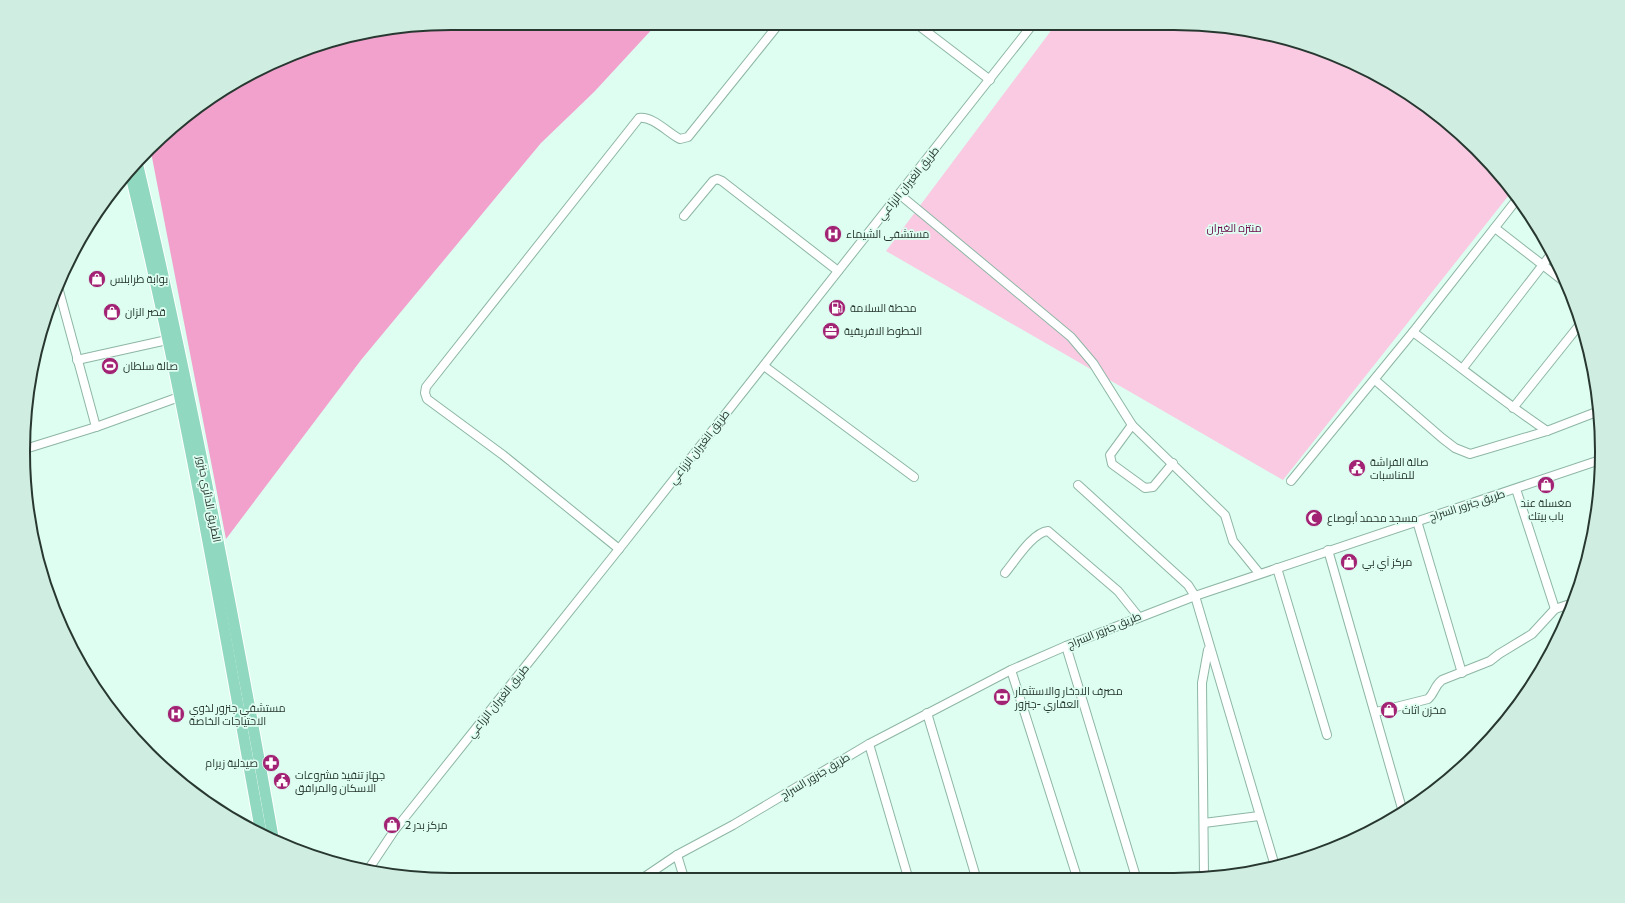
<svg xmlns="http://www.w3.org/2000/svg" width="1625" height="903" viewBox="0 0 1625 903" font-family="Commissioner,Cairo,sans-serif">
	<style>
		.green { fill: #f9cae2 }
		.forest { fill: #f2a0cc }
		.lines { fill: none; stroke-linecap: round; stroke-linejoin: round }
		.minor-casing { stroke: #8eb6a5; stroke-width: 10 }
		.major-casing { stroke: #fff; stroke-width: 13 }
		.minor { stroke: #fff; stroke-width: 8 }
		.major { stroke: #91d8c1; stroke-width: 11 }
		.labels { text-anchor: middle; stroke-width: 3.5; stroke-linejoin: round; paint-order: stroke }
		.street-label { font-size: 11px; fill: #283831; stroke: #ddfef0 }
		.park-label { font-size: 11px; fill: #690749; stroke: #ddfef0 }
		.poi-label { font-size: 11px; fill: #283831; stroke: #ddfef0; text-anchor: start }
		.rim { fill: none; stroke: #283831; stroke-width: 2 }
	</style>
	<rect width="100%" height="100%" fill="#ddfef0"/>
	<polygon class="green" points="1056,24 1201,24 1311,46 1388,81 1456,129 1513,190 1283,480 886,251"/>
	<polygon class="forest" points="655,26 594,92 541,143 361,360 226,539 150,147 191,111 262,67 314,46 395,27"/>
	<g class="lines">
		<defs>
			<g id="minor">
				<polyline points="918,25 990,80"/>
				<polyline points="899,194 1071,337 1093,363 1132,425 1225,515 1233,541 1259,573"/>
				<polyline points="684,216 713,181 717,179 722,181 838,271"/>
				<polyline points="1495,228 1566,283"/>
				<polyline points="58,287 96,427"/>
				<path d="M1413 332C1458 365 1501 400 1547 431"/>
				<polyline points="77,360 167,340"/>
				<polyline points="764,366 914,477"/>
				<polyline points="1463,368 1552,253"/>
				<polyline points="1375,380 1442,438 1455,448 1470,454 1547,431 1599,411"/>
				<polyline points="1513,408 1581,323"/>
				<polyline points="1132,425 1110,455 1112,464 1145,488 1153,487 1173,463"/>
				<polyline points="25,449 96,427 179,397"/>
				<polyline points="1291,481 1413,332 1518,198"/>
				<polyline points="1078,485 1188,585 1195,596 1275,866"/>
				<polyline points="1516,489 1555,609"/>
				<polyline points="1417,521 1462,673"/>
				<path d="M619 549 503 455 427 399 425 393 426 387 639 118C653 116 668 133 680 139L688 137 778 25"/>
				<polyline points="1328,550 1403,812"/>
				<polyline points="1277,568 1327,735"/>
				<path d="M1005 573C1015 561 1033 532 1048 531L1118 591 1138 616"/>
				<polyline points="1066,646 1136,877"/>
				<polyline points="1011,670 1077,877"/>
				<path d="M1376 712 1428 699C1435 693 1434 686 1442 680L1490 661 1499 654 1532 634 1555 609 1573 603"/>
				<polyline points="927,713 976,877"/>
				<polyline points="869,744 908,877"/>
				<polyline points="1204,823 1259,816"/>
				<polyline points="677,855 684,878"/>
				<polyline points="368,870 394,831 619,549 1033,24"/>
				<polyline points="1204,876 1202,683 1208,650"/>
				<polyline points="643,878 677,855 733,825 869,744 1011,670 1066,646 1195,596 1600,460"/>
			</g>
			<g id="major">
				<path d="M137 162C190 386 233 611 273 837"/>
				<path d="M130 172C183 390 221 612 261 833"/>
			</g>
		</defs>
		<use href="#minor" class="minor-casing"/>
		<use href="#major" class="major-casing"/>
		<use href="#minor" class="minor"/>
		<use href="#major" class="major"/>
	</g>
	<defs>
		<symbol id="hospital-disc" viewBox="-11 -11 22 22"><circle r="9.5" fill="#a22274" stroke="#ddfef0"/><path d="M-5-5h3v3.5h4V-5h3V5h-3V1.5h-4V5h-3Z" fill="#fff"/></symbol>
		<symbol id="shop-disc" viewBox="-11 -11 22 22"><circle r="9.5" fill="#a22274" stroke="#ddfef0"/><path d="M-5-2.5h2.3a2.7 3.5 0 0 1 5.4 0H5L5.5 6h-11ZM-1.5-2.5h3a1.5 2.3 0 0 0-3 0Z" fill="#fff"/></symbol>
		<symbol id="fuel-disc" viewBox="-11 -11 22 22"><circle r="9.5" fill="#a22274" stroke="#ddfef0"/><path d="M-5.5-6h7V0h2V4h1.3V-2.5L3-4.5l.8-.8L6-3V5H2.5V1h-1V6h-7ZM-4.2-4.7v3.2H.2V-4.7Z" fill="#fff"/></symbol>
		<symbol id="office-disc" viewBox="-11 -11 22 22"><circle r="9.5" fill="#a22274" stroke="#ddfef0"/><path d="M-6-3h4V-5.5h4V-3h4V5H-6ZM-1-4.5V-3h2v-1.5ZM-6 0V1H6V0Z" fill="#fff"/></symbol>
		<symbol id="stadium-disc" viewBox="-11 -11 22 22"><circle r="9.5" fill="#a22274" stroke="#ddfef0"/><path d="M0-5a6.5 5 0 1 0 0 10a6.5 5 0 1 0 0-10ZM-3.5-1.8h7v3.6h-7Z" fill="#fff"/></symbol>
		<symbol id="civic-disc" viewBox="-11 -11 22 22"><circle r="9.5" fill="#a22274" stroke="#ddfef0"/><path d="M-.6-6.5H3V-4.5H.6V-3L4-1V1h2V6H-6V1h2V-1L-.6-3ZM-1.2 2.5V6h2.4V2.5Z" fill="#fff"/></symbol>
		<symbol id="mosque-disc" viewBox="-11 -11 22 22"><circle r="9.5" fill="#a22274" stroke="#ddfef0"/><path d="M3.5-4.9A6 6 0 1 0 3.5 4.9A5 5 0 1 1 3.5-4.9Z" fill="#fff"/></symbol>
		<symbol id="bank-disc" viewBox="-11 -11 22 22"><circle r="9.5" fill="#a22274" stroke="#ddfef0"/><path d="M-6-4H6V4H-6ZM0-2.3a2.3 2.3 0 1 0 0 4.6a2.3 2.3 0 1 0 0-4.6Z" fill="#fff"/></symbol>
		<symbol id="pharmacy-disc" viewBox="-11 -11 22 22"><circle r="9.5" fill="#a22274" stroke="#ddfef0"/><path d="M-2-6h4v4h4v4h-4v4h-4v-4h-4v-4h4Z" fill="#fff"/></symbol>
	</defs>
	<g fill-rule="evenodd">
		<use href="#hospital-disc" x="823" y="224" width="20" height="20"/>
		<use href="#shop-disc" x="87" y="269" width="20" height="20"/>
		<use href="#fuel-disc" x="827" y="298" width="20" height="20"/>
		<use href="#shop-disc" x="102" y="302" width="20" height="20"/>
		<use href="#office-disc" x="821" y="321" width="20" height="20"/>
		<use href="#stadium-disc" x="100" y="356" width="20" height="20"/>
		<use href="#civic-disc" x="1347" y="458" width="20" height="20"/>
		<use href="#shop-disc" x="1536" y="475" width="20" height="20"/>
		<use href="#mosque-disc" x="1304" y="508" width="20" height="20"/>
		<use href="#shop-disc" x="1339" y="552" width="20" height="20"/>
		<use href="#bank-disc" x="992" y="687" width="20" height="20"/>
		<use href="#shop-disc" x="1379" y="700" width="20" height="20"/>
		<use href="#hospital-disc" x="166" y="704" width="20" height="20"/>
		<use href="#pharmacy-disc" x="261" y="753" width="20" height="20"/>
		<use href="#civic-disc" x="272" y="771" width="20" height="20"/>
		<use href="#shop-disc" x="382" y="815" width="20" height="20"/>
	</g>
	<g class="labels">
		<g class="street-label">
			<text transform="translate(908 183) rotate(-51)" y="4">طريق الغيران الزراعي</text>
			<text transform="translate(699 447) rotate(-52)" y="4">طريق الغيران الزراعي</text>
			<text transform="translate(209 499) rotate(79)" y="4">الطريق الدائري جنزور</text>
			<text transform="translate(1467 505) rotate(-18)" y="4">طريق جنزور السراج</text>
			<text transform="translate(1104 630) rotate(-22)" y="4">طريق جنزور السراج</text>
			<text transform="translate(498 701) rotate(-51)" y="4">طريق الغيران الزراعي</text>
			<text transform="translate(815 776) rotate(-31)" y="4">طريق جنزور السراج</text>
		</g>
		<g class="park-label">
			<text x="1234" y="232">منتزه الغيران</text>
		</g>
		<g class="poi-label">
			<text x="846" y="238">مستشفى الشيماء</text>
			<text x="110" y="283">بوابة طرابلس</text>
			<text x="850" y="312">محطة السلامة</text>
			<text x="125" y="316">قصر الزان</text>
			<text x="844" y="335">الخطوط الافريقية</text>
			<text x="123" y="370">صالة سلطان</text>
			<text x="1370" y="466">صالة الفراشة<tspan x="1370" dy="13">للمناسبات</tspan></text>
			<text x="1546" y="507" text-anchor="middle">مغسلة عند<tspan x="1546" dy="13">باب بيتك</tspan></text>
			<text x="1327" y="522">مسجد محمد أبوصاع</text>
			<text x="1362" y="566">مركز اَي بي</text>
			<text x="1015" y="695">مصرف الادخار والاستثمار<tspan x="1015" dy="13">العقاري -جنزور</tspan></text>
			<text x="189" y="712">مستشفي جنزور لذوي<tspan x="189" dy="13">الاحتياجات الخاصة</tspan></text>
			<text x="1402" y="714">مخزن اثاث</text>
			<text x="258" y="767" text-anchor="end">صيدلية زيرام</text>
			<text x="295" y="779">جهاز تنفيذ مشروعات<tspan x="295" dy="13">الاسكان والمرافق</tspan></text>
			<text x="405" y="829">مركز بدر 2</text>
		</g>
	</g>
	<path d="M0 0H1625V903H0ZM451 30H1174A421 421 0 0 1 1595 451V452A421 421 0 0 1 1174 873H451A421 421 0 0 1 30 452V451A421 421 0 0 1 451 30Z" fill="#cfeee1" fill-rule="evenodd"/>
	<path class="rim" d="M451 30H1174A421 421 0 0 1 1595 451V452A421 421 0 0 1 1174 873H451A421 421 0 0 1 30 452V451A421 421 0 0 1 451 30Z"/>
</svg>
